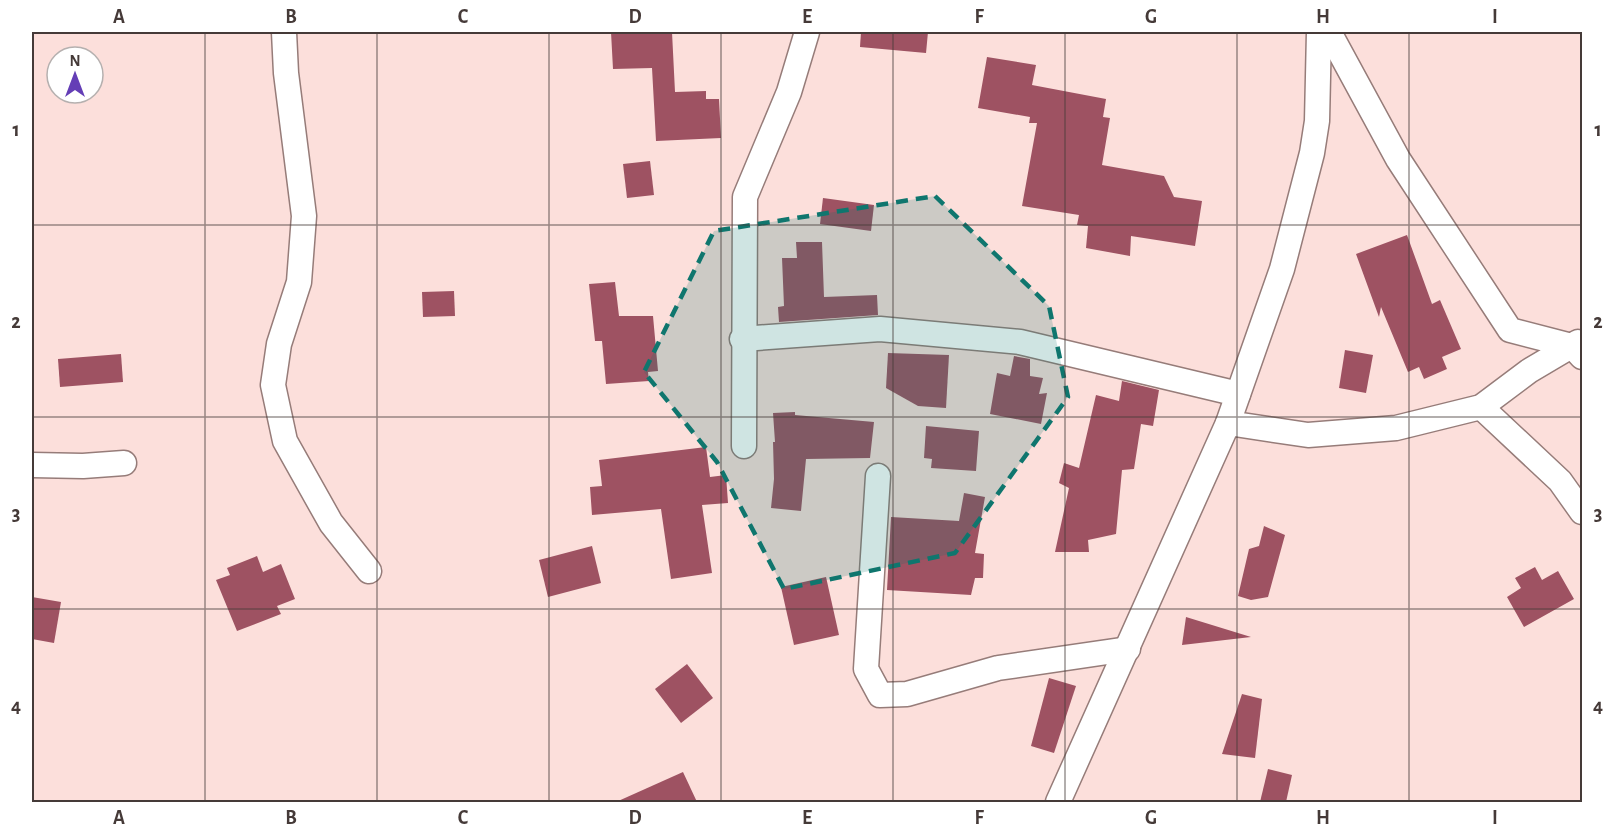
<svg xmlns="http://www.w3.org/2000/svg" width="1614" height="834" viewBox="0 0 1614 834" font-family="'Alegreya Sans',sans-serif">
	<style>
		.building { fill: #9e5262 }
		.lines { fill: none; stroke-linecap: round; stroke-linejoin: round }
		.minor-casing { stroke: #967c79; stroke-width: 27 }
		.minor { stroke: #fff; stroke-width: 24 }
		.marked { fill: #0f766e; fill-opacity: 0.2; stroke: #0f766e; stroke-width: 4.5; stroke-dasharray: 12 8; stroke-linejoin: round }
		.grid { fill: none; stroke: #453a38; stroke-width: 1.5; stroke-opacity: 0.55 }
		.neatline { fill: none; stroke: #453a38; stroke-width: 2 }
		.grid-label { font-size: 20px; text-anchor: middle; font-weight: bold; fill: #453a38 }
	</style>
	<rect width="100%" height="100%" fill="#fcdfdb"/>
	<g class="building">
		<polygon points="611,32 672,32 675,92 706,91 706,99 719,99 721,138 656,141 652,68 613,69"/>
		<polygon points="861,32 928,32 926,53 860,47"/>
		<polygon points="987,57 1036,65 1032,85 1106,99 1103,117 1110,118 1102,165 1164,176 1174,197 1202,201 1195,246 1131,236 1130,256 1086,248 1088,226 1077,225 1079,215 1022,206 1037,123 1029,123 1030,117 978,108"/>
		<polygon points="650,161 654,195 627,198 623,164"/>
		<polygon points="823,198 874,205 871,231 820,224"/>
		<polygon points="1407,235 1432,304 1440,300 1461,349 1442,357 1447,369 1424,379 1419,367 1408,372 1381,307 1379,317 1356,254"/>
		<polygon points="796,242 822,242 824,297 877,295 878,315 779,322 778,307 784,306 782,258 797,258"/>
		<polygon points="615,282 619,316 653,316 658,371 648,372 649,381 606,384 602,341 595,341 589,284"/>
		<polygon points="454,291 455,316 423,317 422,292"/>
		<polygon points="1345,350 1373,355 1366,393 1339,388"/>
		<polygon points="888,353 949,355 946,408 918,406 886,388"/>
		<polygon points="121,354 123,382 60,387 58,359"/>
		<polygon points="1014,356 1030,359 1030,376 1043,378 1039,394 1047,393 1041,424 990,414 997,373 1010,376"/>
		<polygon points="1122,381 1159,390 1153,426 1141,424 1134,469 1122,470 1116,534 1088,540 1089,552 1055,552 1069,488 1059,483 1064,463 1079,468 1096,395 1119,401"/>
		<polygon points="795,412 795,415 874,422 870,458 806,459 801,511 771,508 774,479 773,442 775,442 773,413"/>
		<polygon points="926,426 979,431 976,471 931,468 932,459 924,458"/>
		<polygon points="706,447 710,477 726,475 728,503 702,505 712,573 671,579 661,509 592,515 590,487 602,486 599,460"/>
		<polygon points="964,493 985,497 975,553 984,554 983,578 975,578 971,595 887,590 891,517 959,521"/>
		<polygon points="1264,526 1285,535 1268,597 1251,600 1238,596 1249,549 1259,546"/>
		<polygon points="592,546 601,583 548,597 539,560"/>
		<polygon points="257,556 263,572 281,564 295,599 277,606 281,614 237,631 216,580 230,575 227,568"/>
		<polygon points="1535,567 1542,580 1558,571 1574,599 1524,627 1507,597 1521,588 1515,578"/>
		<polygon points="826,577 839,635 794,645 781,587"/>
		<polygon points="32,597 61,602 54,643 32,639"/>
		<polygon points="1186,617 1251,637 1182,645"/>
		<polygon points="687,664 713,698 681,723 655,689"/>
		<polygon points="1049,678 1076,686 1054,753 1031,746"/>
		<polygon points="1242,694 1262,699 1255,758 1222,754"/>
		<polygon points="1268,769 1292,775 1286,802 1260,802"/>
		<polygon points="683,772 697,802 616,802"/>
	</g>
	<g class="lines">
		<defs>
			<g id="minor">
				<polyline points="284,32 286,73 304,216 299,282 279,344 273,385 285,441 331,523 369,571"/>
				<polyline points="1329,32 1398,159 1510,330 1572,346 1582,357"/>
				<polyline points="742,339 880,329 1020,342 1238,394"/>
				<polyline points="1481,407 1560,481 1582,512"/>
				<polyline points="1228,423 1308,435 1396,428 1481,407 1529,371 1578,342"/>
				<polyline points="744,446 745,197 789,92 807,32"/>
				<polyline points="32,465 83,466 124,463"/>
				<polyline points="878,476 866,669 880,695 907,694 998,668 1128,649"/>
				<polyline points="1058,802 1228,423 1282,269 1312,153 1317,121 1319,32"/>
			</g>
		</defs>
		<use href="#minor" class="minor-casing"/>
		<use href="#minor" class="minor"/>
	</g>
	<path class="marked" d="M935 196 1049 306 1068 397 955 553 784 589 717 462 644 372 714 231Z"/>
	<path class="grid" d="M205 32V802M377 32V802M549 32V802M721 32V802M893 32V802M1065 32V802M1237 32V802M1409 32V802M32 225H1582M32 417H1582M32 609H1582"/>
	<rect width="1614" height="834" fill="none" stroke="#ffffff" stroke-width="66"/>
	<g transform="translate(75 75)"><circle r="28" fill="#ffffff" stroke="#b5b0af" stroke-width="1.5"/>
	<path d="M0-4.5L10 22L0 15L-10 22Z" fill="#643eb6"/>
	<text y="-9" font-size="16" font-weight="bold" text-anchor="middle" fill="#453a38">N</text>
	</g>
	<rect x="33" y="33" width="1548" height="768" class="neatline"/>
	<g class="grid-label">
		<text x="119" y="23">A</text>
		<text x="291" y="23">B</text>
		<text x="463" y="23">C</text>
		<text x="635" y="23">D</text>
		<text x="807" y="23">E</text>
		<text x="979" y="23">F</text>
		<text x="1151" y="23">G</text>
		<text x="1323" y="23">H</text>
		<text x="1495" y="23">I</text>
		<text x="16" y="136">1</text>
		<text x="1598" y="136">1</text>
		<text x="16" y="328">2</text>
		<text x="1598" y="328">2</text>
		<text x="16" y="520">3</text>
		<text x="1598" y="520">3</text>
		<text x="16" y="712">4</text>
		<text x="1598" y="712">4</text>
		<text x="119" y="824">A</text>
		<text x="291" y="824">B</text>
		<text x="463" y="824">C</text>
		<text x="635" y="824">D</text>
		<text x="807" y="824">E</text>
		<text x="979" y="824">F</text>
		<text x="1151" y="824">G</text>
		<text x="1323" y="824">H</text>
		<text x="1495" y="824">I</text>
	</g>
</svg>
